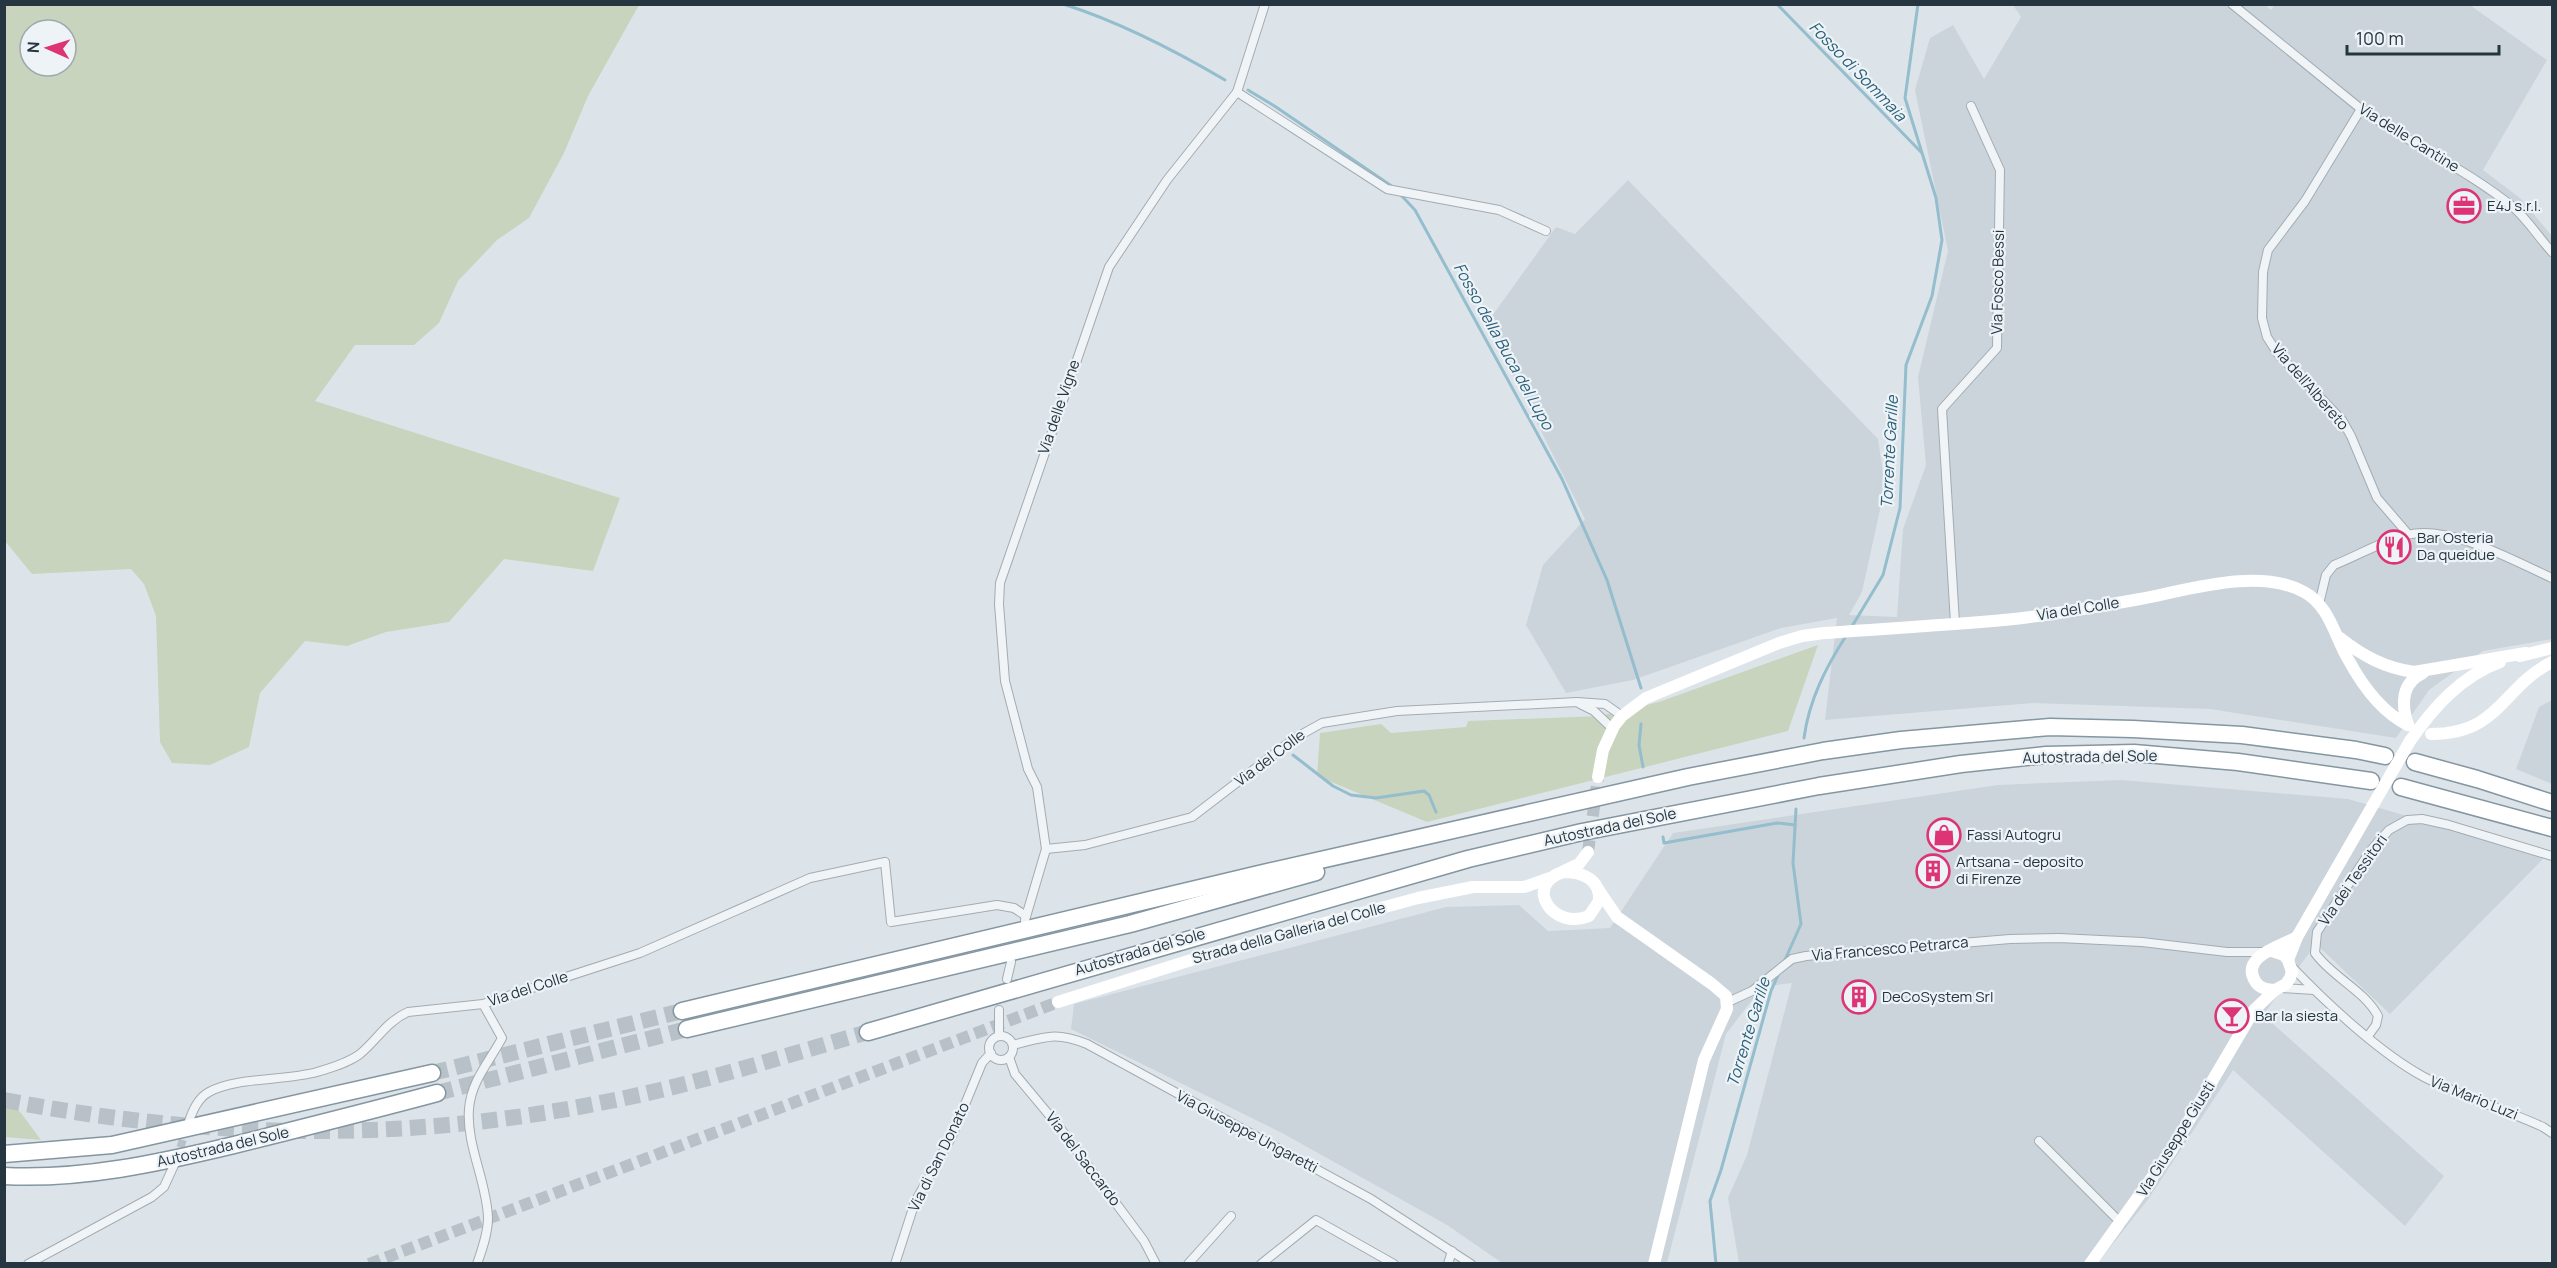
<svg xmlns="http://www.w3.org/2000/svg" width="2557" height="1268" viewBox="0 0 2557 1268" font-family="Manrope,sans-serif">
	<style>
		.built { fill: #cbd4db }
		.green { fill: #c8d4bd; fill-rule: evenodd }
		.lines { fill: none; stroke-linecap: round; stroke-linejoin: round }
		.stream { stroke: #94bdcd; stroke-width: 3 }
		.street-tunnel { stroke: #b8c1c7; stroke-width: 8; stroke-dasharray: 8 4; stroke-linecap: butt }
		.secondary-tunnel { stroke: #b8c1c7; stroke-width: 12; stroke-dasharray: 12 6; stroke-linecap: butt }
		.highway-tunnel { stroke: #b8c1c7; stroke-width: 16; stroke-dasharray: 16 8; stroke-linecap: butt }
		.street-casing { stroke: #a2acb3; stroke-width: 10 }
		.highway-casing { stroke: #8396a1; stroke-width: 19 }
		.street { stroke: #f0f4f7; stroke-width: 8 }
		.secondary { stroke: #fff; stroke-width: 12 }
		.highway { stroke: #fff; stroke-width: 16 }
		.secondary-bridge { stroke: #fff; stroke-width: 12 }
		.labels { text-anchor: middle; stroke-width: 4.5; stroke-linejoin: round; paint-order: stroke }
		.street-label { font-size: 15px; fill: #253641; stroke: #edf3f6 }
		.poi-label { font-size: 15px; fill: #253641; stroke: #edf3f6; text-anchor: start }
		.water-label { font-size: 16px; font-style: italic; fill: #2b6079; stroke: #edf3f6 }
	</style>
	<rect width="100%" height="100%" fill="#dde4e9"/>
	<g class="built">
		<polygon points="2264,4 2271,10 2275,4 2470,5 2547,60 2483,170 2521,199 2552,236 2552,639 2483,651 2429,690 2396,738 2210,709 2033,703 1825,720 1837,618 1781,628 1633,680 1566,693 1526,625 1543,565 1585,519 1487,323 1556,227 1575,234 1628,180 1878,439 1885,487 1862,592 1849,615 1897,617 1903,529 1926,465 1918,377 1948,251 1915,90 1930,38 1953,25 1984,79 2021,17 2013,5"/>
		<polygon points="2552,700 2552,784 2516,769 2539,707"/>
		<polygon points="2121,780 2348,799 2546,856 2390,1014 2316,944 2263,1015 2444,1176 2405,1226 2233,1070 2149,1198 2098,1263 1739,1263 1728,1198 1747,1155 1792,983 1762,987 1726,1034 1667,1263 1502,1263 1447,1225 1282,1133 1071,1029 1074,1004 1446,907 1519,905 1548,931 1610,928 1673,833 1998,785"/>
	</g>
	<g class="green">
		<path d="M4 5H639L588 96 564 153 529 218 497 240 458 281 439 323 414 345H355L315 401 620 498 593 571 504 559 449 622 386 632 347 646 305 641 260 693 249 747 210 765 172 763 160 742 156 616 144 584 131 569 32 574 5 541ZM30 30H66V66H30Z"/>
		<polygon points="1818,645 1788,731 1427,822 1317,776 1320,733 1381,724 1391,733 1466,727 1468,721 1600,716 1659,702"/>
		<polygon points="4,1097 21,1113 41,1140 5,1137"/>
	</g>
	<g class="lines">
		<g class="stream">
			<path d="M1063 4C1120 22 1174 50 1225 80"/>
			<polyline points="1777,4 1921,152"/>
			<polyline points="1248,90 1276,107 1393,187"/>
			<polyline points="1400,194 1415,210 1562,479 1607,580 1641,688"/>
			<polyline points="1851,628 1883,575 1900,508 1906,365 1932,296 1942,240 1936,198 1905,98 1918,4"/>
			<polyline points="1641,724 1639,745 1643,767"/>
			<path d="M1804 738C1809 700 1826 667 1846 636"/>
			<polyline points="1293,755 1333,786 1351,795 1376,798 1424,791 1429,795 1436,812"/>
			<polyline points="1663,837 1664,843 1777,823 1795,825"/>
			<polyline points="1784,962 1801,924 1793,863 1796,809"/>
			<polyline points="1716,1264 1710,1201 1721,1170 1771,991 1779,973"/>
		</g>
		<polyline class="street-tunnel" points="177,1159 186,1129"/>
		<g class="secondary-tunnel">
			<polyline points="1588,852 1598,777"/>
			<polyline points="369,1264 1058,1002"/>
		</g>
		<g class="highway-tunnel">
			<polyline points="432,1073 682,1011"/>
			<polyline points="437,1093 687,1029"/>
			<path d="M4 1100C210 1139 399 1143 605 1102 694 1085 781 1057 868 1032"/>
		</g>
		<defs>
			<g id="street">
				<path d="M2232 4 2361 109C2410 144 2466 169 2513 207 2528 220 2539 238 2552 252"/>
				<polyline points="1237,92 1387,189 1499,210 1546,231"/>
				<polyline points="2361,109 2305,201 2268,250 2263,272 2262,318 2267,337 2278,354 2342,420 2351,436 2377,498 2408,534"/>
				<path d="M2319 604 2326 575 2334 565C2357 556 2384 540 2407 535 2449 524 2514 561 2552 578"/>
				<polyline points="1955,623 1942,409 1997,348 2000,170 1971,106"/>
				<polyline points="1580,704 1594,711 1613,729"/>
				<polyline points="1046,849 1085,845 1192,817 1295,738 1322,723 1397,711 1577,702 1605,704 1622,716"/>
				<polyline points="1025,920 1046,849 1037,787 1028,769 1005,681 999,604 1000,583 1109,267 1167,180 1237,92 1265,4"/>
				<path d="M2291 966C2325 1002 2381 1054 2424 1077 2462 1097 2504 1109 2543 1127L2552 1133"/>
				<polyline points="1007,979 1011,962"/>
				<polyline points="2281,988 2314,990"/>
				<polyline points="1728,1002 1752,991 1792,959 1806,956 2010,939 2059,938 2142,942 2227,952 2265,952"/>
				<polyline points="999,1036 999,1010"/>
				<path d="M2368 1036 2376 1025 2378 1016C2364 990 2332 977 2315 953L2317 932 2371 850 2389 830 2407 820 2422 819 2449 825 2552 856"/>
				<circle cx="1001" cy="1048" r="12"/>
				<path d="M1013 1045C1045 1037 1055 1031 1087 1044L1371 1199 1471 1264"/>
				<polyline points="1009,1057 1015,1074 1060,1128 1144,1241 1156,1264"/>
				<path d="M189 1121C193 1110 198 1098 209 1092 236 1077 285 1081 317 1072 331 1068 348 1063 360 1054 377 1040 387 1021 408 1012L483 1004 640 953 810 878 885 862 891 922 997 905 1014 908 1026 916"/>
				<polyline points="2039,1141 2121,1223"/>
				<polyline points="28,1264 152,1197 164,1187 175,1163"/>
				<path d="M477 1264C482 1250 488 1233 488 1218 487 1182 466 1145 469 1109 471 1081 490 1061 502 1038L483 1004"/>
				<polyline points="895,1264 915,1202 952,1136 982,1063 991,1053"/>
				<polyline points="1188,1264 1231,1216"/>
				<polyline points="1261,1264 1316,1220 1394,1264"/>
				<polyline points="1448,1264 1452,1251"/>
			</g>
			<g id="highway">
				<polyline points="2415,762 2477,779 2552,803"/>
				<polyline points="2401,787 2552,828"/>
				<polyline points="682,1011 1263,873 1688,777 1823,751 1901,740 2050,727 2133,729 2242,735 2356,750 2385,756"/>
				<polyline points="687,1029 1130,924 1316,872"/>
				<polyline points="868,1032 1468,859 1582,832 1819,786 1961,764 2046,755 2134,753 2238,762 2371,781"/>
				<polyline points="4,1154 112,1145 432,1073"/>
				<path d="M4 1176C82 1180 159 1163 234 1145 302 1128 370 1111 437 1093"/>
			</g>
		</defs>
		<use href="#street" class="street-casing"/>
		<use href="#highway" class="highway-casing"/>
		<use href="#street" class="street"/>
		<g class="secondary">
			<path d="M2340 638C2363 656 2385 668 2414 672L2526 653"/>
			<polyline points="2520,656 2552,648"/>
			<path d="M2408 725C2401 704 2401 683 2423 673"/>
			<path d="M2431 734C2500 734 2502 687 2552 662"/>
			<path d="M2410 741C2433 708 2461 676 2500 662"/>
			<path d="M1598 777 1603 750 1614 726 1622 716 1646 698 1779 643 1802 636 1824 633C1890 628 1957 625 2023 618 2062 613 2101 606 2140 599 2188 590 2259 567 2304 592 2329 605 2335 637 2348 659 2362 685 2381 712 2408 725"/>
			<polyline points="1564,871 1579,864 1588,852"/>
			<path d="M1563 872C1582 872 1601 879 1599 901L1589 916C1554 931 1522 886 1563 872Z"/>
			<polyline points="1598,889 1617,917 1712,984 1726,996 1727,1009 1704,1060 1654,1264"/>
			<polyline points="2288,960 2297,937 2373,805"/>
			<path d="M2275 990C2267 990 2259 988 2255 981 2240 956 2282 946 2297 937"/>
			<polyline points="1058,1002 1207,955 1418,898 1473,887 1524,887 1550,878"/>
			<polyline points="2090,1264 2171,1151 2254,1010 2275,990 2286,984 2290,978 2292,972 2288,960 2284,955 2272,951"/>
		</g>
		<use href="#highway" class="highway"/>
		<polyline class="secondary-bridge" points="2373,805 2410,741"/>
	</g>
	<defs>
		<symbol id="office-ring" viewBox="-11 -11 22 22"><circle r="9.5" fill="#edf3f6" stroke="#dc3475" stroke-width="1.5"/><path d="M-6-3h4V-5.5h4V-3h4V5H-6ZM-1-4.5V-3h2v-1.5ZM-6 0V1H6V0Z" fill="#dc3475"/></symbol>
		<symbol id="restaurant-ring" viewBox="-11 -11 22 22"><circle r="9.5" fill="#edf3f6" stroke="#dc3475" stroke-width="1.5"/><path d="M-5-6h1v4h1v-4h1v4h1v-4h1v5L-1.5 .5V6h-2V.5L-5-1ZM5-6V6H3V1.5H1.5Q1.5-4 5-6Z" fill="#dc3475"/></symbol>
		<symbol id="shop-ring" viewBox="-11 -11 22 22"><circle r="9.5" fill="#edf3f6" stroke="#dc3475" stroke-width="1.5"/><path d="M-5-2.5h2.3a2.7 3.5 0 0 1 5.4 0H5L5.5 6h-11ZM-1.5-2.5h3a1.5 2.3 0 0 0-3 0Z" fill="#dc3475"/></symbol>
		<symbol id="building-ring" viewBox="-11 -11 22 22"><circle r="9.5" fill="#edf3f6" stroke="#dc3475" stroke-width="1.5"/><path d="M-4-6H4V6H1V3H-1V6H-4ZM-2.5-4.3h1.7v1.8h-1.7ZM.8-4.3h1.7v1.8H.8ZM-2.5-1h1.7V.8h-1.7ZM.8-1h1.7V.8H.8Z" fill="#dc3475"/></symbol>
		<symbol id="bar-ring" viewBox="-11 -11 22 22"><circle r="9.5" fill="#edf3f6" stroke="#dc3475" stroke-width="1.5"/><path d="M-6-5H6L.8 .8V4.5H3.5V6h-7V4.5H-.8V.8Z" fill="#dc3475"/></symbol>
	</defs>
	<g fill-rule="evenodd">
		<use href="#office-ring" x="2445" y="187" width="38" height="38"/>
		<use href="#restaurant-ring" x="2375" y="528" width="38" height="38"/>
		<use href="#shop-ring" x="1925" y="816" width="38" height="38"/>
		<use href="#building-ring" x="1914" y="852" width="38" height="38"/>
		<use href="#building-ring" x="1840" y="978" width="38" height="38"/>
		<use href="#bar-ring" x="2213" y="997" width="38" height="38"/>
	</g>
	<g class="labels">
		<g class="street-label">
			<text transform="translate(2409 138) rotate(32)" y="5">Via delle Cantine</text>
			<text transform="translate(1998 282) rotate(-89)" y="5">Via Fosco Bessi</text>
			<text transform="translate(2310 387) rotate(49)" y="5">Via dell'Albereto</text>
			<text transform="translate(1059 407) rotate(-71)" y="5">Via delle Vigne</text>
			<text transform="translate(2078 609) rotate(-9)" y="5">Via del Colle</text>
			<text transform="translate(2090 757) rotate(-1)" y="5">Autostrada del Sole</text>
			<text transform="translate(1270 758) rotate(-37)" y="5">Via del Colle</text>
			<text transform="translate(1610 827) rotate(-12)" y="5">Autostrada del Sole</text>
			<text transform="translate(2353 880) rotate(-55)" y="5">Via dei Tessitori</text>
			<text transform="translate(1289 933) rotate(-15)" y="5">Strada della Galleria del Colle</text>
			<text transform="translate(1890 949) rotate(-5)" y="5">Via Francesco Petrarca</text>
			<text transform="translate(1140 952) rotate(-16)" y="5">Autostrada del Sole</text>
			<text transform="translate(528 989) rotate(-18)" y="5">Via del Colle</text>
			<text transform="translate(2474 1098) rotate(22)" y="5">Via Mario Luzi</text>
			<text transform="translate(1247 1132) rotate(28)" y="5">Via Giuseppe Ungaretti</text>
			<text transform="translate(2176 1139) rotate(-58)" y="5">Via Giuseppe Giusti</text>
			<text transform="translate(223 1147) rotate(-13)" y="5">Autostrada del Sole</text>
			<text transform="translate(939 1157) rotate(-64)" y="5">Via di San Donato</text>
			<text transform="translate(1083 1159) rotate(53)" y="5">Via del Saccardo</text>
		</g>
		<g class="poi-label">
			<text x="2487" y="211">E4J s.r.l.</text>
			<text x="2417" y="543">Bar Osteria<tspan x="2417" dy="17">Da queidue</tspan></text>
			<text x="1967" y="840">Fassi Autogru</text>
			<text x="1956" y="867">Artsana - deposito<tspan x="1956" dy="17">di Firenze</tspan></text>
			<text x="1882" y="1002">DeCoSystem Srl</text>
			<text x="2255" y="1021">Bar la siesta</text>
		</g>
		<g class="water-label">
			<text transform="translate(1858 71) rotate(46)" y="6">Fosso di Sommaia</text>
			<text transform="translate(1504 346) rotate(61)" y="6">Fosso della Buca del Lupo</text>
			<text transform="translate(1889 452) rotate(-87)" y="6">Torrente Garille</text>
			<text transform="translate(1748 1032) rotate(-73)" y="6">Torrente Garille</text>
		</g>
	</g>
	<rect width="2557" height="1268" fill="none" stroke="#253641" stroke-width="12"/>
	<g transform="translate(48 48) rotate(273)"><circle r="28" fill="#edf3f6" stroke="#9da7ae" stroke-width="1.5"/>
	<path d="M0-4.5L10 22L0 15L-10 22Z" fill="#dc3475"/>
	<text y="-9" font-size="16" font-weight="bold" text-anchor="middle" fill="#253641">N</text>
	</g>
	<path d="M2347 45v9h152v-9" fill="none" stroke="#253641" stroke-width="3"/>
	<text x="2356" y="45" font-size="18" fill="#253641" stroke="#edf3f6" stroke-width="4.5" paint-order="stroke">100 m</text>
</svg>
